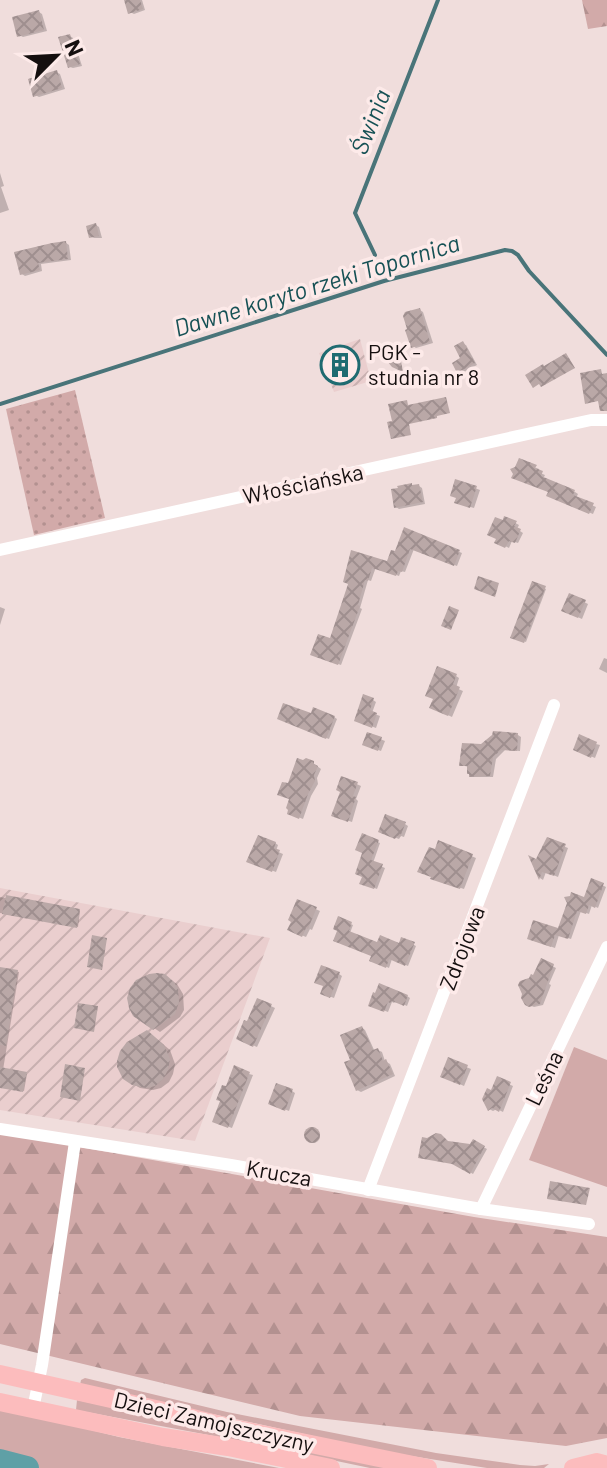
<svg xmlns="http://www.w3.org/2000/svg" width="607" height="1468" viewBox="0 0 607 1468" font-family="Barlow,sans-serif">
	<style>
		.industrial { fill: url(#industrial-furrows) }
		.grass { fill: #d2aaa9 }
		.forest { fill: url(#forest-firs) }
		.park { fill: url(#park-dots) }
		.shadow { fill: #0003 }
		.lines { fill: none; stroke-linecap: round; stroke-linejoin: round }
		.stream { stroke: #497479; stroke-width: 4 }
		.river { stroke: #5fa0a6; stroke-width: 24 }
		.building { fill: url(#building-cross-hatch) }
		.minor { stroke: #fff; stroke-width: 12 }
		.primary { stroke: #fcbcbd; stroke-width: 18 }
		.labels { text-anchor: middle; stroke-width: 7; stroke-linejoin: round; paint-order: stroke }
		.poi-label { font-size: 22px; fill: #150f0f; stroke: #fdeae9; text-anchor: start }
		.street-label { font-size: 22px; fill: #150f0f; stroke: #fdeae9 }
		.water-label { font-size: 24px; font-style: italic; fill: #165155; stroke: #fdeae9 }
	</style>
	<defs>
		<pattern id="industrial-furrows" width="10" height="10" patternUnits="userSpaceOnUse" patternTransform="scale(2)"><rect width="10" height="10" fill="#eacece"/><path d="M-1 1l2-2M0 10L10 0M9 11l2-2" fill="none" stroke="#c8b0b0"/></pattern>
		<pattern id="forest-firs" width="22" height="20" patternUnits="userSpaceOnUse" patternTransform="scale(2)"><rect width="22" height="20" fill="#d2aaa9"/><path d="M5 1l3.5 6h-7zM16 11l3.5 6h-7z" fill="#b39190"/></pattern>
		<pattern id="park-dots" width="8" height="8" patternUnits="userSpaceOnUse" patternTransform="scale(2)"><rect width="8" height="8" fill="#d2aaa9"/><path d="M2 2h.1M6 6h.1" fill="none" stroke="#b39190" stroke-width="1.8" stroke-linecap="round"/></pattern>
		<pattern id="building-cross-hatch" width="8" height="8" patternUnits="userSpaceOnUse" patternTransform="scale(2)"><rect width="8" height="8" fill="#baa8a7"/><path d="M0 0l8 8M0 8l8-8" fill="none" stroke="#9f8f8f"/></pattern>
	</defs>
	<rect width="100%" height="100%" fill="#f0dddc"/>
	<g class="industrial">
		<polygon points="360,339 371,381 334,392 319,353"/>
		<polygon points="0,888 270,938 195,1141 0,1110"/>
	</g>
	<g class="grass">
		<polygon points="574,1047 607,1060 607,1187 529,1160"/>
		<polygon points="85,1378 227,1412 436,1453 520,1465 535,1466 549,1464 544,1468 487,1468 386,1452 80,1385 81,1380"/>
		<polygon points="77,1400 392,1468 370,1468 251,1443 76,1410"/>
		<polygon points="0,1410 67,1424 119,1437 279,1468 0,1468"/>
	</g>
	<g class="forest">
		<polygon points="582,0 607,0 607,26 588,29"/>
		<polygon points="0,1133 474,1217 607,1237 607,1438 566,1446 300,1416 0,1344"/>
	</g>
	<polygon class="park" points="75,390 105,518 34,535 6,409"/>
	<g class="shadow">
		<polygon points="126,0 142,0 145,10 134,14 130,12"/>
		<polygon points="39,12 42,14 47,31 23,37 19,35"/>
		<polygon points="70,36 73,38 82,66 73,68 70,67"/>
		<polygon points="56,72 60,74 65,89 39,97 35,95"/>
		<polygon points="0,173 4,186 1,187 9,210 0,213"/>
		<polygon points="96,225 99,227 102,238 94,238 91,236"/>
		<polygon points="66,243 69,245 71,260 41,264 42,271 25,276 22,274"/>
		<polygon points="420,310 423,312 433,343 416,348 413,346"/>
		<polygon points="463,344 466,345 477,365 462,373 458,371 463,359"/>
		<polygon points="520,461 539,469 538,472 545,475 543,479 575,492 578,494 576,498 596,507 593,514 552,497 550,491"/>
		<polygon points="457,481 480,490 474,508 460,504"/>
		<polygon points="419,486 422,488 425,504 399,509 396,507"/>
		<polygon points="506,518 519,525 517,529 523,533 518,543 512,541 509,548 497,542"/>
		<polygon points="405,530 462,553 457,566 414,549 405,572 401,571 399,576 376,567 371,581 368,580 360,608 362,609 341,665 315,655 331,641 351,584 353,552 389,564 396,554"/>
		<polygon points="534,584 546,589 526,642 513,637"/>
		<polygon points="570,595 588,604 582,619 564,611"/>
		<polygon points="0,607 5,609 0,625"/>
		<polygon points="604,658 607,659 607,673 599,669"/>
		<polygon points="456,676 459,678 456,688 463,691 452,717 435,709"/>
		<polygon points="373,700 376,702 372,713 380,716 376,728 360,722"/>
		<polygon points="312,716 334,717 337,719 329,739 310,732"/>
		<polygon points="368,734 385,741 381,751 368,746"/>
		<polygon points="518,735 521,737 520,751 505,750 496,759 493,777 474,777 471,775 469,767 461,765 482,746"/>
		<polygon points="596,744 600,745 595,758 578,751"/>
		<polygon points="313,763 321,769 317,778 318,784 311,796 303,819 293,815 289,786"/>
		<polygon points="343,778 361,786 356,799 358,801 352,822 337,817 342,792"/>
		<polygon points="405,824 408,826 404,837 401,836 399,839 383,833"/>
		<polygon points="363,836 380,843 373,863 385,868 377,889 362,883 365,852"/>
		<polygon points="548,840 568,848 558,877 546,872 543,880 540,878 532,859 537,862"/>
		<polygon points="275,843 278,845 276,851 283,854 276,872 252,863"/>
		<polygon points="439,843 476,858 464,889 436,880 436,851"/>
		<polygon points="592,880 606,887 598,908 592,905 589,914 581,911 571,939 559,935 555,948 532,940 559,930 585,899"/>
		<polygon points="0,897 80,911 78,927 0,913"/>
		<polygon points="298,901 320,911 312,930 310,929 306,937 289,930"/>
		<polygon points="339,919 353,925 350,933 378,944 400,946 402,939 416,946 408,966 392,959 389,968 372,960 374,956 339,931"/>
		<polygon points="542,961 556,968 549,984 551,985 543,1005 534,1007 527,1004 534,977"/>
		<polygon points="0,969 19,972 3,1070 27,1074 24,1091 0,1087"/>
		<polygon points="339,974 342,976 334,998 326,995 325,986"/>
		<polygon points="171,980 177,984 183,994 184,1010 180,1017 160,1032 154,1028"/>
		<polygon points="407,996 410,998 407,1006 396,1001 394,1003 392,1002 388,1012 370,1005"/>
		<polygon points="258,1000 275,1008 257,1047 241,1040"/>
		<polygon points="362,1028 365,1030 375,1052 378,1050 382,1052 385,1061 390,1064 395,1076 361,1092 357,1090 353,1061"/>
		<polygon points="153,1036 170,1050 175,1064 173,1074 169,1082 161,1088 153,1090 140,1088 133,1084"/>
		<polygon points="449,1060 471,1069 464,1086 446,1078"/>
		<polygon points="249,1074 253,1075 232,1128 218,1123"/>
		<polygon points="498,1079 513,1086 503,1112 497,1109 493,1111 489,1109 492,1092"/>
		<polygon points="292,1091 295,1093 289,1111 274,1105"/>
		<circle cx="313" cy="1136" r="7"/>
		<polygon points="474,1142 487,1149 473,1174 456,1164 450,1143 471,1147"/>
	</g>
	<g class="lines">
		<g class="stream">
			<polyline points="375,255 355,213 438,0"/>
			<polyline points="0,404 384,281 505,250 512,251 518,255 529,271 607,355"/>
		</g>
		<polyline class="river" points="0,1461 27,1468"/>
	</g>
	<g class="building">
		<polygon points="124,0 140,0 143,9 128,14"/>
		<polygon points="39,10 44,30 17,37 12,17"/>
		<polygon points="70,34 80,64 68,68 58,37"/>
		<polygon points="57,70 62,88 33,97 28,79"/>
		<polygon points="96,223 99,236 89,238 86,226"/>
		<polygon points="66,241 68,259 38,263 40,270 20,275 14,252 52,243"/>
		<polygon points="420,308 430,342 411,348 405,330 407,329 403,316 405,312"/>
		<polygon points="463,341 475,363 457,373 452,363 460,358 454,346"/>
		<polygon points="398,344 403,372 392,367 387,361 387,346"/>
		<polygon points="566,353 575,368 541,387 539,384 533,388 525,375 543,364 544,366"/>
		<polygon points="601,369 602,374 607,373 607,411 600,411 598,401 585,404 580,373"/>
		<polygon points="446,397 450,413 437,416 437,418 409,424 411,435 391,439 387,422 392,421 388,404 407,400 408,405"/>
		<polygon points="519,458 537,465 535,468 543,471 541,476 575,490 573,495 594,503 589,514 546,496 548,492 511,478 513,474 510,469 515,467"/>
		<polygon points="455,479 477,486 470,508 454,503 456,498 450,496"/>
		<polygon points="412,483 412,485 419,484 423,502 394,508 391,489 398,488 397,486"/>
		<polygon points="504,516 517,521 514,526 521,529 515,543 509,541 505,548 494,543 496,539 487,535 495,517 503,520"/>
		<polygon points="404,527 460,550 454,566 410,549 402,572 398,571 396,576 372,568 368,581 365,580 358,605 360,606 338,665 310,655 318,634 330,638 348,584 343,582 351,550 387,561 391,550 395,551"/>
		<polygon points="478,576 499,583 495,597 474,589"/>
		<polygon points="532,581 546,586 524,643 510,638"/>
		<polygon points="569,593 586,600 578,618 561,611"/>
		<polygon points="449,606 459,610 451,630 441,626"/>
		<polygon points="437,666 457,674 453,684 460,687 448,716 429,708 433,699 425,696"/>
		<polygon points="363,694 374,698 370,710 377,713 372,728 354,721"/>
		<polygon points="283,703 311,713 313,707 335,716 326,739 277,719"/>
		<polygon points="493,731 518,733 517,751 501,750 493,757 490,776 469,777 469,774 467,774 467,766 459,766 462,743 481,744 492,735"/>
		<polygon points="367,732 382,737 378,751 362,745"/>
		<polygon points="579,734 597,742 591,758 573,750"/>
		<polygon points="297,758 303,760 306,758 314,761 314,764 318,766 314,775 315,781 308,794 299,819 287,814 288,810 286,808 289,799 277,795 282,782 288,783"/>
		<polygon points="341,776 358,782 353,796 356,797 348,822 331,816 340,792 336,790"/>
		<polygon points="385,814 406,822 400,837 397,836 395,839 378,832"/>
		<polygon points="362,833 379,840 371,860 383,864 374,889 359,884 362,877 355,874 362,853 355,850"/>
		<polygon points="258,835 276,842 274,848 280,850 272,872 246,862"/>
		<polygon points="547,837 566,844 554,876 542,872 539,880 528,855 536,859"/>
		<polygon points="438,840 473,854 460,889 430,879 431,877 417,872 429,847 435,849"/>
		<polygon points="591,878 604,883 595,908 589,905 586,914 577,911 568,939 555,935 551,947 527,939 533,920 558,928 567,903 564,897 570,896 571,892 584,897"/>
		<polygon points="6,895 80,909 77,928 2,914"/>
		<polygon points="297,899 317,907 308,929 306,928 302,937 287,930 291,922 288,920"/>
		<polygon points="338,916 352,922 349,931 377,942 380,935 399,943 401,937 415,942 405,966 389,959 386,968 369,961 371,956 333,941 337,931 333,929"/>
		<polygon points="92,935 107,938 102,970 87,967"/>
		<polygon points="541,958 554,964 540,1004 529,1007 525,1005 521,998 522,994 518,985 520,981 529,978 531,974 533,975"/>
		<polygon points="321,965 340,972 330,998 320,994 323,986 314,983"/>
		<polygon points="0,967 18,970 6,1046 0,1045"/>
		<polygon points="157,973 165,974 174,982 178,989 179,1002 175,1014 153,1030 133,1016 129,1008 127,998 130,988 136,980 149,974"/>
		<polygon points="379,983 408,995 404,1006 392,1001 390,1003 388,1002 384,1012 368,1006 373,992 375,993"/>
		<polygon points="257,998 272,1004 253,1047 236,1039 244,1020 247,1021"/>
		<polygon points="78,1003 98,1006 94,1032 74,1028"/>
		<polygon points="362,1026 373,1050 378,1048 383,1061 386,1059 393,1074 356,1091 344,1062 350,1060 340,1035"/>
		<polygon points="147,1030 164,1045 170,1059 168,1070 163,1079 155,1086 146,1088 132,1085 123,1079 117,1067 117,1061 120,1051 127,1042"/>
		<polygon points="448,1057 468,1065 460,1085 440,1077"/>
		<polygon points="65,1064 85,1068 80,1101 60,1097"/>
		<polygon points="234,1065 250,1072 228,1128 212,1122 220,1101 216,1100 222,1085 226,1086"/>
		<polygon points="0,1067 27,1072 23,1092 0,1088"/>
		<polygon points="497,1076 511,1082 499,1112 492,1108 488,1111 482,1099 487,1088 491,1090"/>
		<polygon points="276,1083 293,1089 285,1111 268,1104"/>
		<circle cx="312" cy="1135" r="8"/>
		<polygon points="436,1133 441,1134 448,1141 470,1144 473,1139 485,1146 470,1174 452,1164 418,1158 422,1137 427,1138"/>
		<polygon points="550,1181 590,1188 586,1205 547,1199"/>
	</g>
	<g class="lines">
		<g class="minor">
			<polyline points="0,550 591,420 607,420"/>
			<polyline points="0,1129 231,1165 481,1209 589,1224"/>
			<polyline points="368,1190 554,705"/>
			<polyline points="481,1209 607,947"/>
			<polyline points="33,1409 42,1365 75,1142"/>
		</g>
		<g class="primary">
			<polyline points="0,1374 169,1412 228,1427 428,1468"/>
			<polyline points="0,1402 163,1437 228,1447 331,1468"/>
			<polyline points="573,1468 597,1462 607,1465"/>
		</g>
	</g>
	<defs>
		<symbol id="building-ring" viewBox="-11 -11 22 22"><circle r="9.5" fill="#fdeae9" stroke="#1f6b71" stroke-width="1.5"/><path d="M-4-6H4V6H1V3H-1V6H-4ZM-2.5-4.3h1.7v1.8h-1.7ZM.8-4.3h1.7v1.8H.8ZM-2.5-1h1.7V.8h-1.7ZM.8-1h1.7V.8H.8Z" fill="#1f6b71"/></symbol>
	</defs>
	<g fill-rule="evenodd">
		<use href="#building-ring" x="318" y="343" width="44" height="44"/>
	</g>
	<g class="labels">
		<g class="poi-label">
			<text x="368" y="360">PGK -<tspan x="368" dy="25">studnia nr 8</tspan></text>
		</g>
		<g class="street-label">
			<text transform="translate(303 484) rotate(-12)" y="8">Włościańska</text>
			<text transform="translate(462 948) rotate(-69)" y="8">Zdrojowa</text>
			<text transform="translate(544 1078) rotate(-64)" y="8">Leśna</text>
			<text transform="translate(279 1173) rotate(10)" y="8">Krucza</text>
			<text transform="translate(214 1422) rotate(13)" y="8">Dzieci Zamojszczyzny</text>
		</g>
		<g class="water-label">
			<text transform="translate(371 122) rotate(-68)" y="8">Świnia</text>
			<text transform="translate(317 286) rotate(-17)" y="8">Dawne koryto rzeki Topornica</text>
		</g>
	</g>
	<g transform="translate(56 56) rotate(66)" stroke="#fdeae9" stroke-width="6" paint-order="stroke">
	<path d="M0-6L14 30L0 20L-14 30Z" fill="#150f0f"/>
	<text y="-12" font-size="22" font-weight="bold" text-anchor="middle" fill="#150f0f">N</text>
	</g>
</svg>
